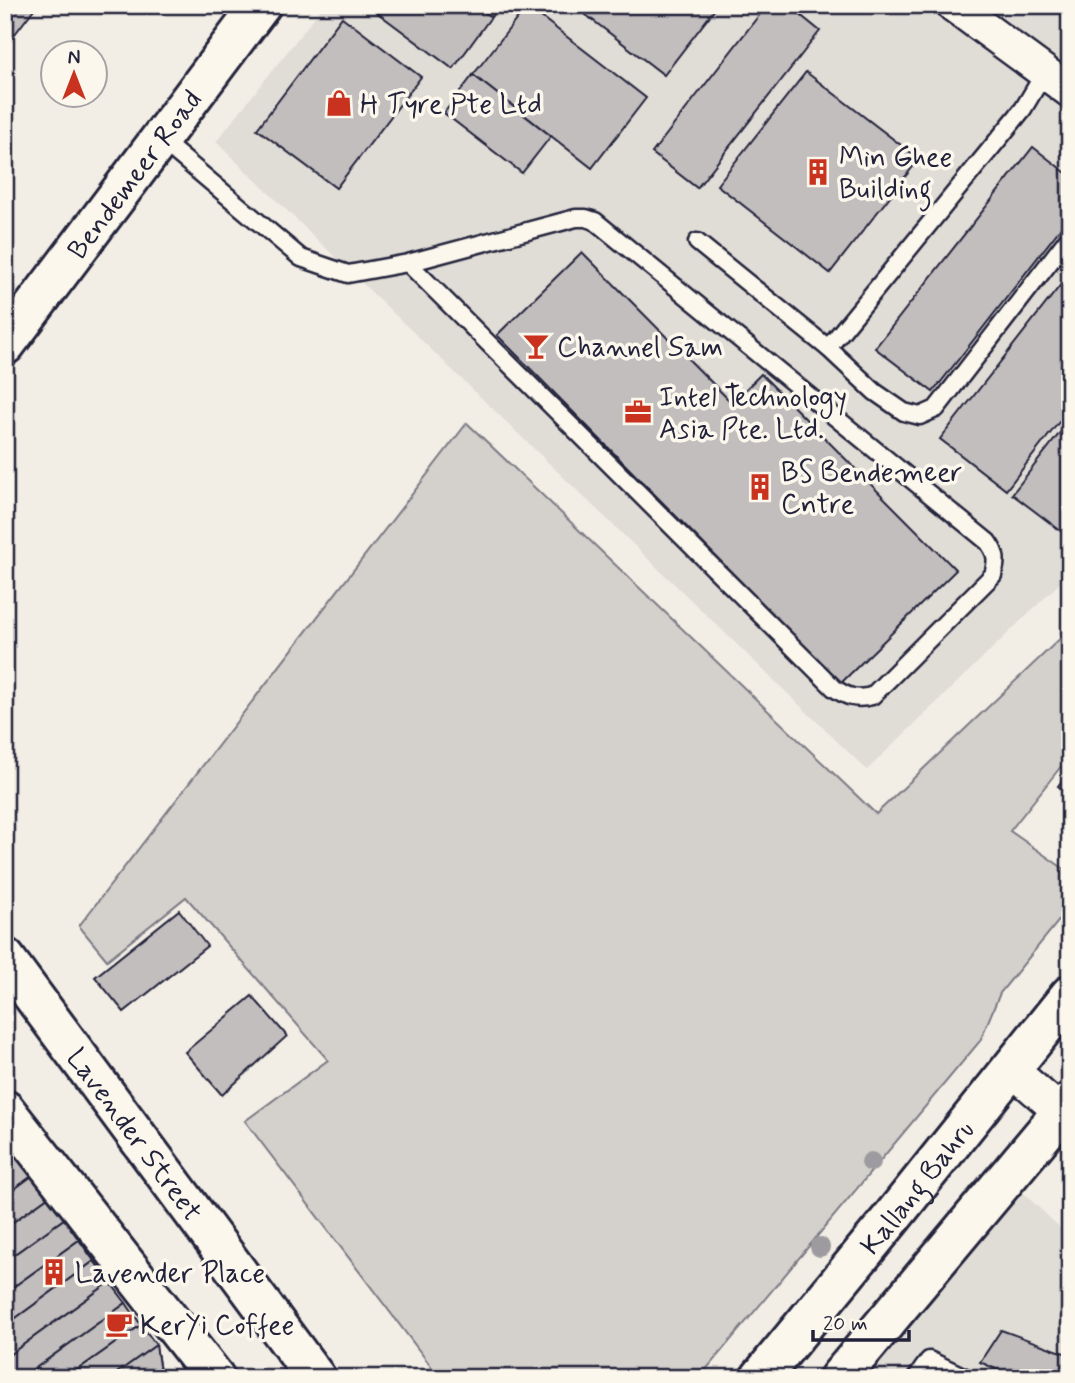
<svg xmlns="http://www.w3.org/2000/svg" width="1075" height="1383" viewBox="0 0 1075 1383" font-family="Mynerve,sans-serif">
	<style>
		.built { fill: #e0dcd6 }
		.green { fill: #d4d1cc; stroke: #7b7a84; stroke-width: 2 }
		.building { fill: #c2bebe; stroke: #22223b; stroke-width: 2 }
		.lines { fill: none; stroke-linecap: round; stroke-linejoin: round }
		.service-casing { stroke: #22223b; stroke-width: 21 }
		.minor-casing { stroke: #22223b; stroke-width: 37 }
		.secondary-casing { stroke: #22223b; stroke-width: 44 }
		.primary-casing { stroke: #22223b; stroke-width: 44 }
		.service { stroke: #fbf7ec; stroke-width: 16 }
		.minor { stroke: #fbf7ec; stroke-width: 32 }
		.secondary { stroke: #fbf7ec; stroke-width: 38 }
		.primary { stroke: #fbf7ec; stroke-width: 38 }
		.tree { fill: #9d9b9f }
		.labels { text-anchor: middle; stroke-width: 7; stroke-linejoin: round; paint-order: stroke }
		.poi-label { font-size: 28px; fill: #22223b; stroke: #fbf7ec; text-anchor: start }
		.street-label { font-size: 28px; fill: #22223b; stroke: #fbf7ec }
	</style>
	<rect width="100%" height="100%" fill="#f2eee5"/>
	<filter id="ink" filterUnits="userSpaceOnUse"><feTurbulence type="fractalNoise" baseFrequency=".0143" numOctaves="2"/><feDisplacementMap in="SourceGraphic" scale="14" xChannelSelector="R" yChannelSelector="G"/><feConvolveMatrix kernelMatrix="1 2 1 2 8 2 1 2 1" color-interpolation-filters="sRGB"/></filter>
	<g filter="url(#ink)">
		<g class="built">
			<polygon points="324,5 1070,5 1070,573 867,770 216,142"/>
			<polygon points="1018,1188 1070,1237 1070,1378 862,1378"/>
		</g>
		<polygon class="green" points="467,423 876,814 1070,629 1070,755 1010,831 1070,873 1070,907 1000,993 980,1041 699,1378 440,1378 245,1121 328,1060 186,897 107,960 79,926"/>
		<g class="building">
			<polygon points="5,5 37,5 5,47"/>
			<polygon points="367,5 475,5 491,17 453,69"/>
			<polygon points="475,5 500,5 491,17"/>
			<polygon points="573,5 718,5 664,75"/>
			<polygon points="767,5 788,5 820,31 697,188 652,153"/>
			<polygon points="1051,5 1070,5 1070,16 1068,18"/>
			<polygon points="527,6 646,98 592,168 473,75"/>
			<polygon points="342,17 421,77 336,188 257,129"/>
			<polygon points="806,72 919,159 830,273 717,185"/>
			<polygon points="473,75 551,136 522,173 444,113"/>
			<polygon points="1033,147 1070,176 1070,216 933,392 875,348"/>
			<polygon points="582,252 732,403 761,374 956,570 841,683 497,335"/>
			<polygon points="1070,273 1070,408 1006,490 940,439"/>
			<polygon points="1070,420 1070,538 1012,494"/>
			<polygon points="1070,770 1070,795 1058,786"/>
			<polygon points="179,910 207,946 124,1012 95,977"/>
			<polygon points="252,996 287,1036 222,1095 185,1052"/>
			<polygon points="5,1145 9,1146 16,1155 5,1163"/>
			<polygon points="5,1145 9,1146 32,1176 156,1345 160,1372 156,1378 12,1378 5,1369"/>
			<polygon points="16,1155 32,1176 5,1196 5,1163"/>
			<polygon points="32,1176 48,1197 5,1228 5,1196"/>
			<polygon points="48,1197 64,1219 5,1261 5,1228"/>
			<polygon points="64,1219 79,1240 5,1293 5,1261"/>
			<polygon points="79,1240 94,1261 5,1326 5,1293"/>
			<polygon points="94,1261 110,1282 5,1358 5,1326"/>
			<polygon points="110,1282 126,1303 22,1378 12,1378 5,1369 5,1358"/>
			<polygon points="126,1303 141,1325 66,1378 22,1378"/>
			<polygon points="141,1325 156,1345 110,1378 66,1378"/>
			<polygon points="1001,1330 1070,1355 1070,1378 1016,1378 980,1362"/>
			<polygon points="156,1345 160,1372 156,1378 110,1378"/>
		</g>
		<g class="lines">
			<defs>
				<g id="service">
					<path d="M160 139 301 258 348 274 408 263 576 218H586L595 221 988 542C997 554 997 561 993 575L872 696C856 700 847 697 834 688L408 263"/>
					<polyline points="697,242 828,348 875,392 904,412 920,416 936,409 1070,236"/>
					<polyline points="828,348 1023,109 1045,72"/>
					<polyline points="916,1378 929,1360 967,1378"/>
				</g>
				<g id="minor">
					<polyline points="953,5 1070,91"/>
					<polyline points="1011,1069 1070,1120"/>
				</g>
				<g id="secondary">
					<path id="s1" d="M760 1378 890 1220 1070 995"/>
					<polyline points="839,1378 1070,1102"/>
				</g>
				<g id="primary">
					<path id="s2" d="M5 345 261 5"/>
					<path id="s3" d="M5 958 316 1378"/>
					<polyline points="5,1110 215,1378"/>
				</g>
			</defs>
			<use href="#service" class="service-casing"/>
			<use href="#minor" class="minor-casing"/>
			<use href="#secondary" class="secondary-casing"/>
			<use href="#primary" class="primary-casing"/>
			<use href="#service" class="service"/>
			<use href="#minor" class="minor"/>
			<use href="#secondary" class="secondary"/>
			<use href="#primary" class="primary"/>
		</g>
		<g class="tree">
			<circle cx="871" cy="1162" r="10"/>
			<circle cx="820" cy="1247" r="10"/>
		</g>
	</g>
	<defs>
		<symbol id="shop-bare" viewBox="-9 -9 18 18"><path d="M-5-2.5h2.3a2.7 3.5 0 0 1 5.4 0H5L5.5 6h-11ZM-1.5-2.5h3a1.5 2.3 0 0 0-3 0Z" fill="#c8321e" stroke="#fbf7ec" stroke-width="2.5" paint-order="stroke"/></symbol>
		<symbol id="building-bare" viewBox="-9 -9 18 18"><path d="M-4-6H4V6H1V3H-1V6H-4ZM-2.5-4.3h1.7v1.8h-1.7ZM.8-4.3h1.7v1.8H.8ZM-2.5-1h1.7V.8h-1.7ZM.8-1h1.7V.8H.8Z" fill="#c8321e" stroke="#fbf7ec" stroke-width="2.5" paint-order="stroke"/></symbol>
		<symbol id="bar-bare" viewBox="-9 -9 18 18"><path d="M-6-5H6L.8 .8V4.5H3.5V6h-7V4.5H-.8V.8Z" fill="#c8321e" stroke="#fbf7ec" stroke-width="2.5" paint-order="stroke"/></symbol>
		<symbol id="office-bare" viewBox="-9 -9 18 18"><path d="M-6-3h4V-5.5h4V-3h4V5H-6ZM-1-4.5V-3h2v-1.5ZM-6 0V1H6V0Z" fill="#c8321e" stroke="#fbf7ec" stroke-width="2.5" paint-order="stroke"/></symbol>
		<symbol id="cafe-bare" viewBox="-9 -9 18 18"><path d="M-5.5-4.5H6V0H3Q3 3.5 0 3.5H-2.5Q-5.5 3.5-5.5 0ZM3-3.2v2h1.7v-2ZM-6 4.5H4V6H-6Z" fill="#c8321e" stroke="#fbf7ec" stroke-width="2.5" paint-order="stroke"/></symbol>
	</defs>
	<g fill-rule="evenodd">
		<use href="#shop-bare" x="320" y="84" width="38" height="38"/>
		<use href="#building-bare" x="799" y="153" width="38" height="38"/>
		<use href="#bar-bare" x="517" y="327" width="38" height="38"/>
		<use href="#office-bare" x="619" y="393" width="38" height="38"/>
		<use href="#building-bare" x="741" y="468" width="38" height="38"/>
		<use href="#building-bare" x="35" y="1253" width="38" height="38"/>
		<use href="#cafe-bare" x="100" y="1305" width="38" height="38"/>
	</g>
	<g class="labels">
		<g class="poi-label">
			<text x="360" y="113">H Tyre Pte Ltd</text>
			<text x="839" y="166">Min Ghee<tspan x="839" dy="32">Building</tspan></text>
			<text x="557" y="356">Channel Sam</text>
			<text x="659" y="406">Intel Technology<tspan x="659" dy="32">Asia Pte. Ltd.</tspan></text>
			<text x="781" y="481">BS Bendemeer<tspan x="781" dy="32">Cntre</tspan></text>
			<text x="75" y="1282">Lavender Place</text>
			<text x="140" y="1334">KerYi Coffee</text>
		</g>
		<g class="street-label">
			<text dy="10" stroke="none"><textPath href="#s2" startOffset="214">Bendemeer Road</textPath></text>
			<text dy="10" stroke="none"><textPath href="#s3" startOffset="219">Lavender Street</textPath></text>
			<text dy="10" stroke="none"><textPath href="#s1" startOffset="247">Kallang Bahru</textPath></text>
		</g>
	</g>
	<rect width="1075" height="1383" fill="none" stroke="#fbf7ec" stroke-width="28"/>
	<rect x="14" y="14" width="1047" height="1355" fill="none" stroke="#22223b" stroke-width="2.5" filter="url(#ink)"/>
	<g transform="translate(74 74)"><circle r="33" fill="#fbf7ec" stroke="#a4a2a5" stroke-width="2"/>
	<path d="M0-5L12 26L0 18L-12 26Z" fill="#c8321e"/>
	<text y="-10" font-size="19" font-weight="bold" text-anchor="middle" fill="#22223b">N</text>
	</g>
	<path d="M813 1330v10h96v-10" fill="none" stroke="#22223b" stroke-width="3.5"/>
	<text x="823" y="1330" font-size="21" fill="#22223b" stroke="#fbf7ec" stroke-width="5" paint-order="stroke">20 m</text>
</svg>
